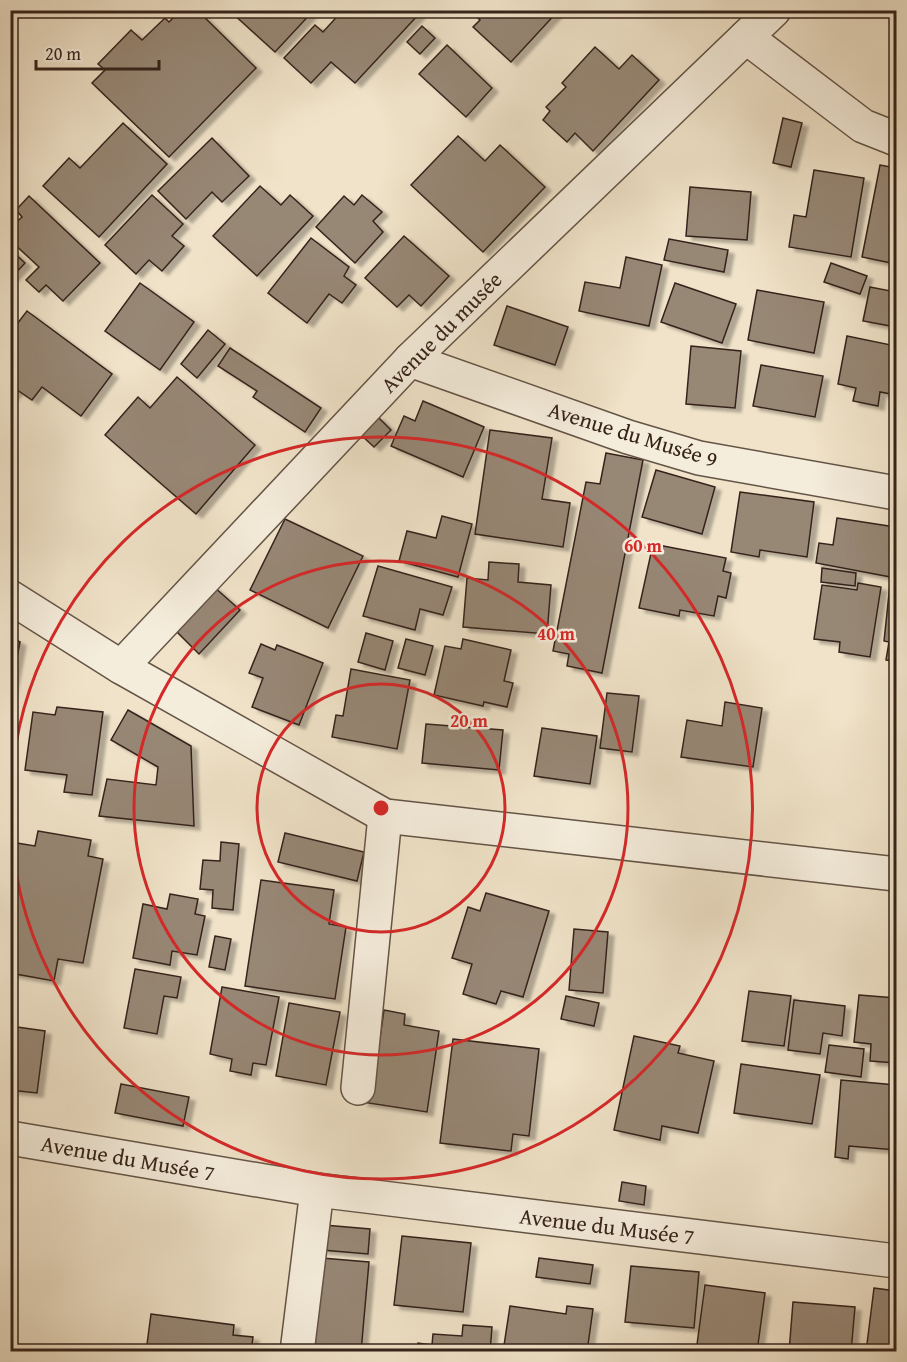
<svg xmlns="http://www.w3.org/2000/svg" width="907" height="1362" viewBox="0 0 907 1362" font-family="'Gentium Book Plus',serif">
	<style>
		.building { fill: #978775; stroke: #36241b; stroke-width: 1.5; filter: url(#shadow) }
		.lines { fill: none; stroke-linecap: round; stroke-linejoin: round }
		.minor-casing { stroke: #645446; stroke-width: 36 }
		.minor { stroke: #f5eddc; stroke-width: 33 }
		.ring { fill: none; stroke: #d62828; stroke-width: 3 }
		.labels { text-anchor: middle; stroke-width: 5; stroke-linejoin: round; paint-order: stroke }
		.street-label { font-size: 22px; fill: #36241b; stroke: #f5eddc }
		.centre { fill: #d62828; stroke: #f5eddc; stroke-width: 3 }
		.ring-label { font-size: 18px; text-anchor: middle; font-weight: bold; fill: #d62828; stroke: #f5eddc; stroke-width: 5; stroke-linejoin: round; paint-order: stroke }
	</style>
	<defs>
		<filter id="shadow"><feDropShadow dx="6" dy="4" stdDeviation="1.5" flood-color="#0004"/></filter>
	</defs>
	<rect width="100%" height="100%" fill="#f0e3c9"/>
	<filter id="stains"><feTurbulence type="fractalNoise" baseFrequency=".00333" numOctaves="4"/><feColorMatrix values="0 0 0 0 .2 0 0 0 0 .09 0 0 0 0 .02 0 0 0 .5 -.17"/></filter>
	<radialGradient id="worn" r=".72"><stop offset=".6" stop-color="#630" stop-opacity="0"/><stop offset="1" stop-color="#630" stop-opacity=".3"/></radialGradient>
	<g class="building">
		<polygon points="181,10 197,10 256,68 169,157 92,83 105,70 98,64 131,30 142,40 165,18 169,22"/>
		<polygon points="233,10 314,10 275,52 231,12"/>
		<polygon points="343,10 415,10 419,14 355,83 331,62 311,83 284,58 315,25 323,32"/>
		<polygon points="469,10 559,10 511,62 473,27 480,20"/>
		<polygon points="422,26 435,38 420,54 407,42"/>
		<polygon points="447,45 492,88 466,117 419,74"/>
		<polygon points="595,47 619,69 632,55 659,80 593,151 575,133 567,142 543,120 550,111 546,107 566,87 562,83"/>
		<polygon points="783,118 802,123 791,167 773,163"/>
		<polygon points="123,123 167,164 99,237 43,186 69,158 80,168"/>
		<polygon points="458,136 485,161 500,145 545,187 483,252 411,185"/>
		<polygon points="212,138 249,176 222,202 212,192 186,219 158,191"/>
		<polygon points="880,165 896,168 896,264 862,257"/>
		<polygon points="814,170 864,178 851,257 789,247 794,215 806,217"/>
		<polygon points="260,186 281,205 290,195 313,216 257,276 213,236"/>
		<polygon points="690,187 751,192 747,240 686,236"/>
		<polygon points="152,195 183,224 172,236 184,246 162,271 149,260 136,274 105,245"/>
		<polygon points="362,195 382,212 373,221 383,232 355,263 316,227 344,196 354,205"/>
		<polygon points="29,196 100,263 63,301 46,285 39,292 26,280 39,267 10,240 10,228 22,217 16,210"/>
		<polygon points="404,236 449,276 421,306 409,295 397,307 365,278"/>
		<polygon points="311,238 349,267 344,276 356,285 342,303 329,294 307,323 268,293"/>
		<polygon points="669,239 728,250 724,272 664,260"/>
		<polygon points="10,249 25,263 10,279"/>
		<polygon points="626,257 662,265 649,326 579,311 585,282 620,288"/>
		<polygon points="831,263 867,276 860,294 824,282"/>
		<polygon points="140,283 194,322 160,370 105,331"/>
		<polygon points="675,283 736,304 722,343 661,322"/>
		<polygon points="870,287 896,292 896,327 863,321"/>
		<polygon points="757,290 824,302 814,353 748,340"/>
		<polygon points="507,306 568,327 555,365 494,345"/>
		<polygon points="27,311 112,374 81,416 42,387 32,400 17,390 10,398 10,333"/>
		<polygon points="208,330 225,344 197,378 181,364"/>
		<polygon points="847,336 896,346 896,395 880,392 878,406 853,401 856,388 838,384"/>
		<polygon points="691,346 741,351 735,408 686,404"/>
		<polygon points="230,348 321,408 305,432 253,397 257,391 218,366"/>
		<polygon points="761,365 823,376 815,417 753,406"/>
		<polygon points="177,377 255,445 196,514 105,435 138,397 150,408"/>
		<polygon points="423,401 484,427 463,477 391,446 404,416 415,421"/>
		<polygon points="377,416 391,430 374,447 360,434"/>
		<polygon points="490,430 552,438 542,499 570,503 563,547 475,534"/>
		<polygon points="606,453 643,460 602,673 567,666 569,654 553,651 586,482 600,484"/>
		<polygon points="656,470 715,487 702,534 642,517"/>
		<polygon points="740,492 814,502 807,557 760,550 759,557 731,552"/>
		<polygon points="442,516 472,524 458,577 399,561 407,531 436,538"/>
		<polygon points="837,518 895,527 896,578 816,563 819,543 833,545"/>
		<polygon points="285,519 363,556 328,628 250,590"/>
		<polygon points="653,544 726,558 723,571 731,573 726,598 718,596 714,616 680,610 679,616 639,608"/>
		<polygon points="489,562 519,564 518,582 551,585 547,634 463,627 467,578 488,580"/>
		<polygon points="378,566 452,587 443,615 420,609 415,630 363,616"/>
		<polygon points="822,568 856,573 855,586 821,582"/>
		<polygon points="858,583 881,587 870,657 839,652 840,642 814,639 822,585 857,590"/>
		<polygon points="890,584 896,585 896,662 886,660 889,642 884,641"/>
		<polygon points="213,586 240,610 199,654 173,628"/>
		<polygon points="366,633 393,641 385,670 358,662"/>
		<polygon points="10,637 20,642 10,695"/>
		<polygon points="406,639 433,646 425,675 398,668"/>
		<polygon points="463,639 511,650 504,681 513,683 507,707 484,702 483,706 434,695 445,646 461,649"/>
		<polygon points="261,644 275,650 277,645 323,663 299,725 252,707 263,678 249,673"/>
		<polygon points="351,669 410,680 397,749 332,737 336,715 343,716"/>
		<polygon points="607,693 639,696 632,752 600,748"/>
		<polygon points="725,702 762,708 753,767 681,757 687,720 722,726"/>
		<polygon points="57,707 103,712 92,795 64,792 67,775 25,770 33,712 55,715"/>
		<polygon points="128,710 191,746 194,826 99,816 107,779 156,785 158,767 111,740"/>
		<polygon points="426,724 503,730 499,770 422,763"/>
		<polygon points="542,728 597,736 590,784 534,776"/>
		<polygon points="896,751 896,777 892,776"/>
		<polygon points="38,831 91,840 88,856 103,859 83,963 58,959 54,981 10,973 10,842 35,846"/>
		<polygon points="285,833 364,852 357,881 278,862"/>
		<polygon points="221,842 239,844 233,910 212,908 213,890 200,889 203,860 220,861"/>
		<polygon points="261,880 334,890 329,924 346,927 335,999 245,986"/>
		<polygon points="486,893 549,911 523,997 501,991 496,1004 463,994 472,964 452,958 468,907 480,911"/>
		<polygon points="170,894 198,899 195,914 205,916 197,955 172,951 170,965 133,958 143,904 167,909"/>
		<polygon points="574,929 608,932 603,993 569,990"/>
		<polygon points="215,936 231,939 225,970 209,967"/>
		<polygon points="135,969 181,977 177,998 164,996 157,1034 124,1028"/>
		<polygon points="222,987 279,997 266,1065 253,1063 251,1075 230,1071 232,1059 210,1054"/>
		<polygon points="749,991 791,996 784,1046 742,1041"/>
		<polygon points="859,995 896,998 896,1063 870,1061 871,1044 854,1042"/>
		<polygon points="566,996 599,1003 594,1026 561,1019"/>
		<polygon points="794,1000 845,1006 842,1036 823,1033 820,1054 788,1050"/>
		<polygon points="289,1003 340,1012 326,1085 276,1076"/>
		<polygon points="384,1010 405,1014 404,1025 439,1031 427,1112 362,1102 376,1065"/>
		<polygon points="10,1026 45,1031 37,1093 10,1090"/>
		<polygon points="634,1036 680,1046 678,1053 714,1061 698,1133 662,1126 660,1140 614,1130"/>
		<polygon points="453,1039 539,1049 529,1136 513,1134 511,1151 440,1143"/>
		<polygon points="829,1045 864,1049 861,1077 825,1072"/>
		<polygon points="741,1064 820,1075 812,1124 734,1113"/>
		<polygon points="841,1080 896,1085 896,1150 849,1146 848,1159 835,1157"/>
		<polygon points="121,1084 189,1097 183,1126 115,1113"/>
		<polygon points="622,1182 646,1186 644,1205 619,1201"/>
		<polygon points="324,1225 370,1229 368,1254 322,1250"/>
		<polygon points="402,1236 471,1243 463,1312 394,1305"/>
		<polygon points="322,1258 369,1262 361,1352 314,1352"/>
		<polygon points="539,1258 593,1265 590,1284 536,1277"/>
		<polygon points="631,1266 699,1272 694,1328 625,1322"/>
		<polygon points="705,1285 765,1293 757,1352 696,1352"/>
		<polygon points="874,1288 896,1291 896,1352 866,1352"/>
		<polygon points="793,1302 855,1307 851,1352 789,1352"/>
		<polygon points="510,1306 566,1314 567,1306 593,1309 587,1352 503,1352"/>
		<polygon points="151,1314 234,1325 233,1335 253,1337 251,1352 146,1352"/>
		<polygon points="463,1325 492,1327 490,1352 417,1352 418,1343 432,1345 433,1334 462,1336"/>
	</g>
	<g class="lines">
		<defs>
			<g id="minor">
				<polyline points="746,37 863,126 896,139"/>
				<polyline points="410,360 628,437 699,458 896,493"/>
				<polyline points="10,597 121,667 385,816 896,874"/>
				<polyline points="121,667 410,360 774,10"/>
				<polyline points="358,1088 385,816"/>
				<polyline points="10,1138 317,1190 896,1261"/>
				<polyline points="297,1352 317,1190"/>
			</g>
		</defs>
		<use href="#minor" class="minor-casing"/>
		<use href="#minor" class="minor"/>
	</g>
	<g class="ring">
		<circle cx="381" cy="808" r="124"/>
		<circle cx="381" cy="808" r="247"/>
		<path d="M11 789A371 371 0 1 1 11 827"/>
	</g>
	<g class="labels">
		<g class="street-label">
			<text transform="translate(441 332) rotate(-45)" y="8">Avenue du musée</text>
			<text transform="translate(633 434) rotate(17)" y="8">Avenue du Musée 9</text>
			<text transform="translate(128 1158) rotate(10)" y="8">Avenue du Musée 7</text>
			<text transform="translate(607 1226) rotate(7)" y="8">Avenue du Musée 7</text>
		</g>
	</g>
	<circle cx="381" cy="808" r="9" class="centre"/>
	<g class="ring-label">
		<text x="643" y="552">60 m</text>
		<text x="556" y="640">40 m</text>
		<text x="469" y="727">20 m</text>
	</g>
	<rect width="907" height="1362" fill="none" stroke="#f0e3c9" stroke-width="36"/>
	<rect x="12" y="12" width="883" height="1338" fill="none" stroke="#36241b" stroke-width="3"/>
	<rect x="18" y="18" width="871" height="1326" fill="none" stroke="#36241b" stroke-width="1.5"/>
	<path d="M36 60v9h123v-9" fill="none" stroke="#36241b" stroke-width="3"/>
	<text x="45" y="60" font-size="18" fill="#36241b" stroke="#f5eddc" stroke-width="4.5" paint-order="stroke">20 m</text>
	<rect width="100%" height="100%" filter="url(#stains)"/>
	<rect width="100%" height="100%" fill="url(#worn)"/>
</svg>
